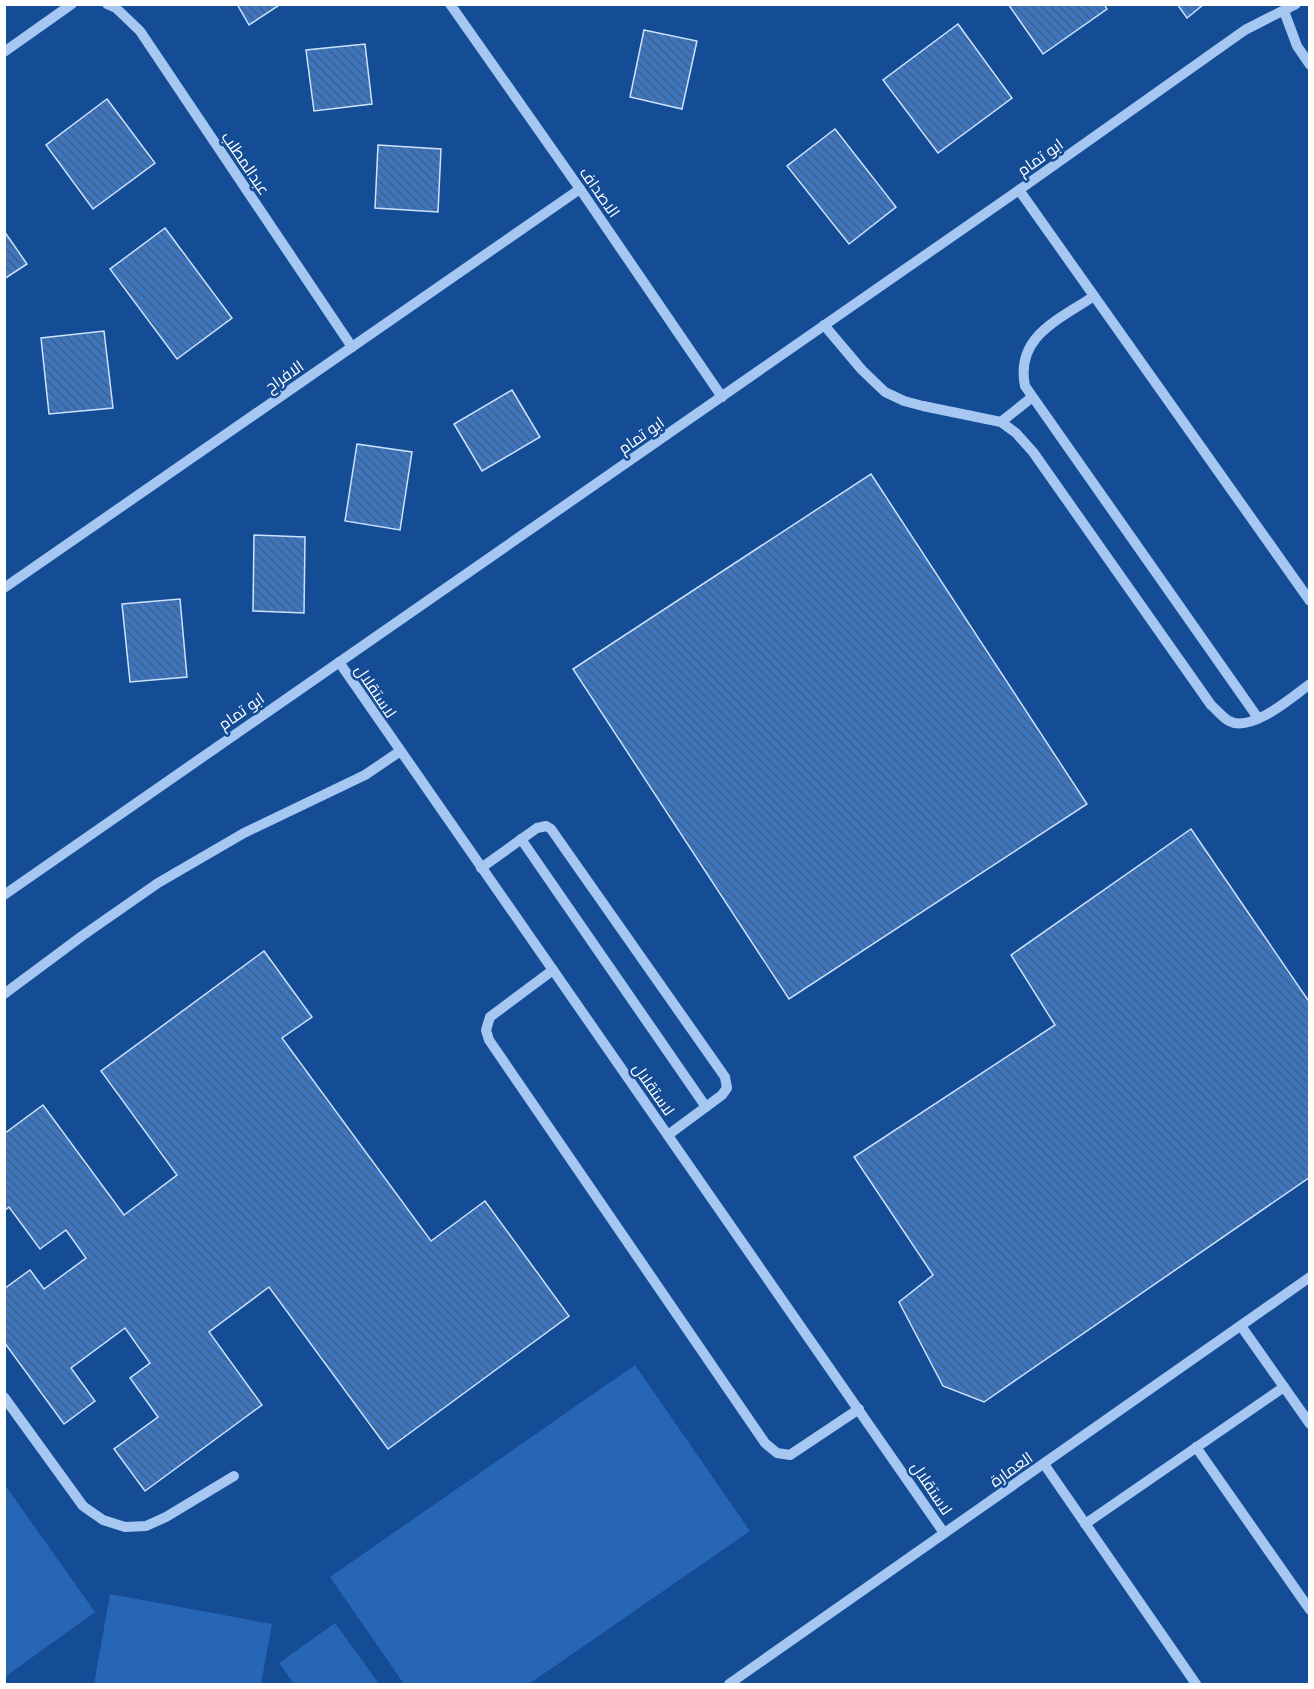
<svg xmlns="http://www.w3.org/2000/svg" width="1314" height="1689" viewBox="0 0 1314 1689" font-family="Figtree,Cairo,sans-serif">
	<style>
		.green { fill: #2765b5 }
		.building { fill: url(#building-back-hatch); stroke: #cce2fd; stroke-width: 1.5 }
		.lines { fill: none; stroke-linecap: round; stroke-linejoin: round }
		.minor { stroke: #a5c7f2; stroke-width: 10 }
		.labels { text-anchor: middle; stroke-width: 5; stroke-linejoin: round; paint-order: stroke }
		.street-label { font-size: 16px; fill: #fff; stroke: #144c96 }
	</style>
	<defs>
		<pattern id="building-back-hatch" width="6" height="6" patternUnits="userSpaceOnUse" patternTransform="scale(1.5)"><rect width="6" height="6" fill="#3d75be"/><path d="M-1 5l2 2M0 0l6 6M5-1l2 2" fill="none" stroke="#446085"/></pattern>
	</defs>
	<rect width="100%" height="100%" fill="#144c96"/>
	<g class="green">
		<polygon points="635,1365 750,1531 529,1684 404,1684 330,1577"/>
		<polygon points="5,1485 95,1612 5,1677 4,1677"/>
		<polygon points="110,1594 272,1624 261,1684 94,1684"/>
		<polygon points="335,1623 379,1684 294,1684 279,1663"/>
	</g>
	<g class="building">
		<polygon points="237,4 281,4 249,25"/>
		<polygon points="1008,4 1104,4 1107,9 1043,54"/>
		<polygon points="1177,4 1204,4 1187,18"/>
		<polygon points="958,24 1012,98 938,153 883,80"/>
		<polygon points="644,30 697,41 682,109 630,97"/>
		<polygon points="365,44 372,104 314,111 306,50"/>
		<polygon points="107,99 155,163 93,209 46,145"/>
		<polygon points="835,129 896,207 849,244 787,166"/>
		<polygon points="378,145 441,149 438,212 375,208"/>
		<polygon points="165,228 232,318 177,359 110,269"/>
		<polygon points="4,231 27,264 4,279"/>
		<polygon points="104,331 113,408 49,414 41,338"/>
		<polygon points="512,390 540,437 482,471 454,424"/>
		<polygon points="357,444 412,452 400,530 345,521"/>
		<polygon points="871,474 1087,804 789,999 573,669"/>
		<polygon points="254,535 305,537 304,613 253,611"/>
		<polygon points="180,599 187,677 130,682 122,604"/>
		<polygon points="1191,829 1310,1003 1310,1177 984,1402 943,1386 899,1302 933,1275 854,1157 1055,1025 1011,955"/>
		<polygon points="264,951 312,1017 282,1038 431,1241 485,1201 569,1316 388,1449 269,1287 209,1332 262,1405 145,1491 114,1449 158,1417 130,1378 150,1363 125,1328 71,1368 95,1401 64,1424 4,1342 4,1289 30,1270 44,1289 86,1258 66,1230 40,1249 9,1207 4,1211 4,1134 43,1105 124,1215 177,1175 101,1071"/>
	</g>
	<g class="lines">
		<g class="minor">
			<polyline points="107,4 116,8 140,31 352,347"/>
			<polyline points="450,4 580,189 722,397"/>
			<polyline points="1284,11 1297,46 1310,65"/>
			<polyline points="4,52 72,4"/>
			<polyline points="1019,190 1310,601"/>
			<path d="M1094 296C1059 320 1015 336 1025 386L1258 718"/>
			<path d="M824 325 862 370 885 392 904 401 923 406 1001 422 1016 433 1033 452 1211 705C1217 710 1222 717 1229 721 1252 733 1292 697 1310 684"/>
			<polyline points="1001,422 1031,398"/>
			<polyline points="4,588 580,189"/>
			<polyline points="339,662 944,1533"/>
			<polyline points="521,839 706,1107"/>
			<polyline points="481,868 537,828 546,826 551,829 725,1077 727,1088 722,1095 668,1135"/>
			<polyline points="4,895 1019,190 1245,30 1296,4"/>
			<polyline points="553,970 490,1017 486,1030 489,1040 765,1443 777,1453 790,1455 859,1409"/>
			<polyline points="4,994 82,936 158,883 244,833 365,775 399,752"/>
			<polyline points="1241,1326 1310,1424"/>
			<polyline points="4,1397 83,1506 103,1520 125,1527 146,1526 166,1517 234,1476"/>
			<polyline points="1196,1447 1310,1610"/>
			<polyline points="1044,1464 1196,1684"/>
			<polyline points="1085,1524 1284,1387"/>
			<polyline points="729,1684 1310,1277"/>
		</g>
	</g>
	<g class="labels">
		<g class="street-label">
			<text transform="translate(1040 157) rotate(-35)" y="6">ابو تمام</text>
			<text transform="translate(246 163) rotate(56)" y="6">عبدالمطلب</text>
			<text transform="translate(600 192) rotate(55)" y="6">الاصداف</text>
			<text transform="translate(284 376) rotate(-35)" y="6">الافراح</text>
			<text transform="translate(641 435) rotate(-35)" y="6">ابو تمام</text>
			<text transform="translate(376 691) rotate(56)" y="6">لاستقلال</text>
			<text transform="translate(241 711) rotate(-35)" y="6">ابو تمام</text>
			<text transform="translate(654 1089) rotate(55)" y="6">لاستقلال</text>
			<text transform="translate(1011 1469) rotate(-35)" y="6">العمارة</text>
			<text transform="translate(932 1488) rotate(56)" y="6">لاستقلال</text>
		</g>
	</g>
	<rect width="1314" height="1689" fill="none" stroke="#ffffff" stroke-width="12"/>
</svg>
